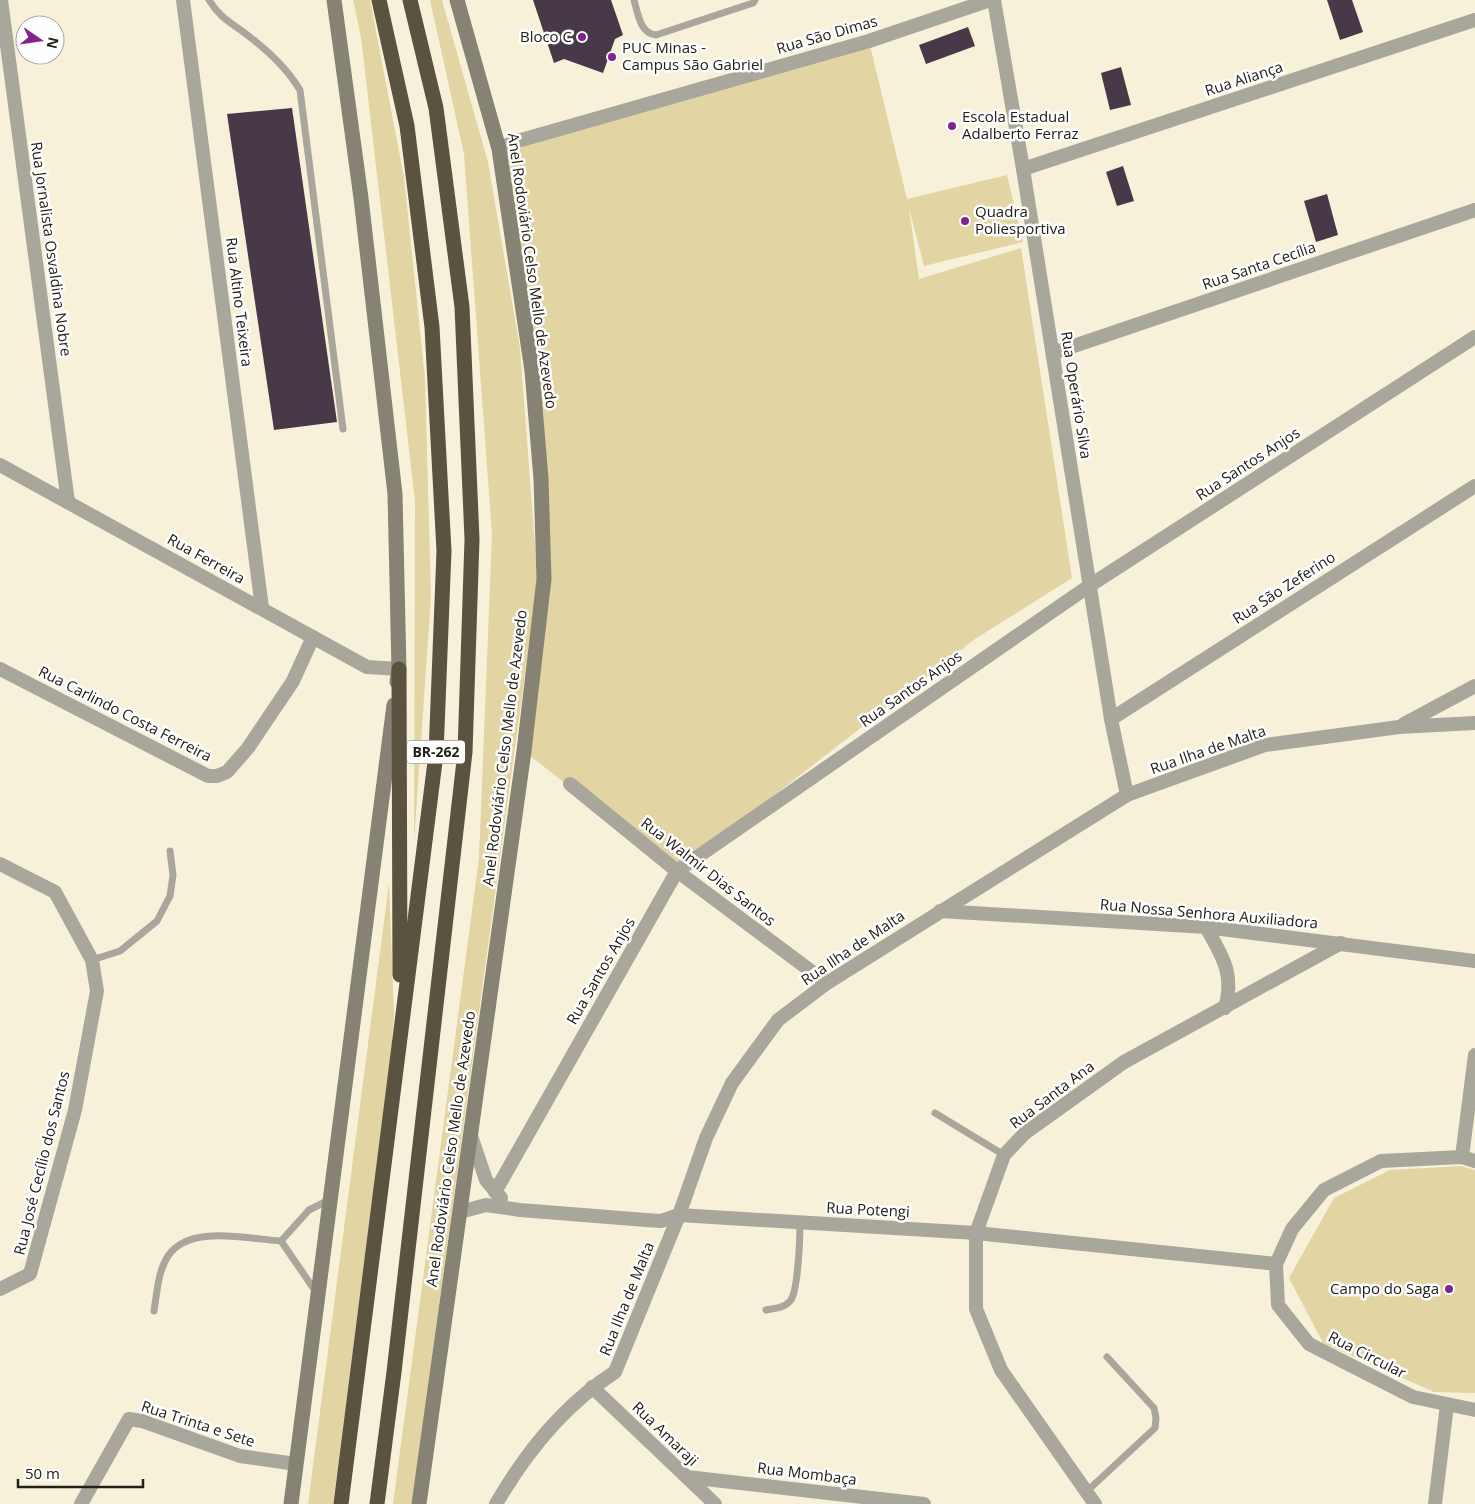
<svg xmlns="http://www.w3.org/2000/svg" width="1475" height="1504" viewBox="0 0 1475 1504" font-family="'Open Sans',sans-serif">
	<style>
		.green { fill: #e3d4a3 }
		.building { fill: #473948 }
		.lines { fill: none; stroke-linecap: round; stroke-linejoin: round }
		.service { stroke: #a9a69c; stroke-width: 7 }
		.minor { stroke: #a9a69c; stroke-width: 14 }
		.secondary { stroke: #868274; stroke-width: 15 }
		.motorway { stroke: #59533f; stroke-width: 15 }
		.poi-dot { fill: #83238e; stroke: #fefefe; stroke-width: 2 }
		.labels { text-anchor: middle; stroke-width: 5; stroke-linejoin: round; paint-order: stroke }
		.shield { fill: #fefefe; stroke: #65635d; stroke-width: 1 }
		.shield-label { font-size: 14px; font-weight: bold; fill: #232018 }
		.street-label { font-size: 15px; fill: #232018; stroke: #fefefe }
		.poi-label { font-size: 15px; fill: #232018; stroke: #fefefe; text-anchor: start }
	</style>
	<rect width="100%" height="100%" fill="#f8f1da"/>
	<g class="green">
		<polygon points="353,0 370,0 404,177 425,378 431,597 414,842 415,501 361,37"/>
		<polygon points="430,0 442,0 488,162 520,348 537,572 541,479 499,149 869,41 907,199 1007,175 1023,242 924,266 909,208 919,279 1021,248 1072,578 975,639 677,871 524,751 536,593 412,1504 393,1504 479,858 492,534 464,154"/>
		<polygon points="389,883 394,1015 392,1043 339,1460 333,1504 308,1504"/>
		<polygon points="1461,1166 1475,1170 1475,1393 1434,1392 1323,1343 1289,1278 1334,1198 1390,1170"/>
	</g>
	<g class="building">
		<polygon points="533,0 611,0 623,35 615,39 603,73 564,59 554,63"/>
		<polygon points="1327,0 1352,0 1363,32 1340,40"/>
		<polygon points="968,27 975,46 926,64 919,45"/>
		<polygon points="1121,67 1131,105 1110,110 1101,73"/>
		<polygon points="292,108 337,422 274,430 227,114"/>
		<polygon points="1123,166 1134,201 1117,206 1106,172"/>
		<polygon points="1327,194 1338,235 1316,242 1304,201"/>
	</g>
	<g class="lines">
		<g class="service">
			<path d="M209 0C220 18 230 22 246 34 268 51 286 67 300 90L343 429"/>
			<path d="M634 0C638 14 640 33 656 35L753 3 755 0"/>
			<polyline points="92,960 120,951 157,921 170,896 173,875 170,851"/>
			<polyline points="935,1113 1004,1155"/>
			<polyline points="281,1241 309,1210 329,1200"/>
			<path d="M766 1310C775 1308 785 1308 791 1300 798 1289 800 1238 800 1223"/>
			<path d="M154 1311C157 1293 158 1271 168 1256 189 1224 248 1239 281 1241L316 1292"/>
			<polyline points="1086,1492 1155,1428 1156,1418 1154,1408 1107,1357"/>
		</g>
		<g class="minor">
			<polyline points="1,0 68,502"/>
			<polyline points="183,0 262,608"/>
			<polyline points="994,0 1023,169 1111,719 1127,795"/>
			<polyline points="499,149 514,142 869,41 990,0"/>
			<polyline points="1023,169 1475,20"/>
			<polyline points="1053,353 1475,210"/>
			<polyline points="0,465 367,667 399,669"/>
			<polyline points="0,669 208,776 217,776 227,772 248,748 293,681 313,637"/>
			<polyline points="1111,719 1475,486"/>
			<polyline points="1404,724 1475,686"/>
			<polyline points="570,784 677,871 827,983"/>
			<polyline points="0,864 55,892 92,960 97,991 75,1110 30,1274 0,1289"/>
			<polyline points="940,911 1206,927 1475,961"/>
			<path d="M1206 927C1222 956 1235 974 1225 1008"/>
			<polyline points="471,1136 486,1180 501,1198"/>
			<polyline points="1462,1157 1475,1055"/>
			<polyline points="1475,1161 1462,1157 1381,1161 1324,1190 1292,1229 1276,1264 1278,1305 1309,1344 1413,1397 1475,1410"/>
			<polyline points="495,1192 677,871 1089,586 1475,337"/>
			<polyline points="460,1212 486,1205 520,1210 646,1220 661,1221 679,1215 976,1233 1276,1264"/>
			<polyline points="592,1387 715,1504"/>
			<polyline points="687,1477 924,1504"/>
			<polyline points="81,1504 129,1419 142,1421 240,1456 296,1464"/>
			<path d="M496 1504C526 1452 564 1405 615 1372L679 1215 706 1138 732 1083 778 1020 827 983 1127 795 1265 745 1399 727 1475 723"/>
			<polyline points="1095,1504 1001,1370 976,1309 976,1233 1004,1155 1025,1133 1124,1062 1341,943"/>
			<polyline points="1435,1504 1447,1405"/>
		</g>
		<g class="secondary">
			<polyline points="334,0 361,198 395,494 399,669 397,682"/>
			<polyline points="291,1504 394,705"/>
			<polyline points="419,1504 524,751 544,579 541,479 532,371 499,149 457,0"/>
		</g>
		<g class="motorway">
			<polyline points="399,669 400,975"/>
			<polyline points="341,1504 436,754 444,551 432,327 407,126 379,0"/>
			<polyline points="377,1504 394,1372 465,752 472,539 462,307 436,108 410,0"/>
		</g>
	</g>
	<g class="poi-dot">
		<circle cx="582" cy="37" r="5"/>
		<circle cx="612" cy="57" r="5"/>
		<circle cx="952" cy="126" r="5"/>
		<circle cx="965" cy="221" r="5"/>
		<circle cx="1449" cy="1289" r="5"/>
	</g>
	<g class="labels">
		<rect class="shield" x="407" y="740.5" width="58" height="23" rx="4"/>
		<g class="shield-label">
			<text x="436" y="757">BR-262</text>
		</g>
		<g class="street-label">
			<text transform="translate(827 35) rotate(-16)" y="5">Rua São Dimas</text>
			<text transform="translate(1244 79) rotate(-18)" y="5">Rua Aliança</text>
			<text transform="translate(51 249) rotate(82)" y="5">Rua Jornalista Osvaldina Nobre</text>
			<text transform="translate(1259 266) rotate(-19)" y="5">Rua Santa Cecília</text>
			<text transform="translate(532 271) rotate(82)" y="5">Anel Rodoviário Celso Mello de Azevedo</text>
			<text transform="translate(239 302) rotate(83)" y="5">Rua Altino Teixeira</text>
			<text transform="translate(1076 395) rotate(81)" y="5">Rua Operário Silva</text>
			<text transform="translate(1248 464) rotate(-33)" y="5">Rua Santos Anjos</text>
			<text transform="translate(206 559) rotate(29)" y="5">Rua Ferreira</text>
			<text transform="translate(1284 588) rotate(-33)" y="5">Rua São Zeferino</text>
			<text transform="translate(911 689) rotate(-35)" y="5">Rua Santos Anjos</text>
			<text transform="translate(125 714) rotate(27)" y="5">Rua Carlindo Costa Ferreira</text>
			<text transform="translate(505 748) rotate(-83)" y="5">Anel Rodoviário Celso Mello de Azevedo</text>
			<text transform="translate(1208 750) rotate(-19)" y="5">Rua Ilha de Malta</text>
			<text transform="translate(708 872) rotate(38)" y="5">Rua Walmir Dias Santos</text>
			<text transform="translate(1209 914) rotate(5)" y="5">Rua Nossa Senhora Auxiliadora</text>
			<text transform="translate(853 948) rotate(-34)" y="5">Rua Ilha de Malta</text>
			<text transform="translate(601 971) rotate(-60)" y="5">Rua Santos Anjos</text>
			<text transform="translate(1052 1095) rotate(-37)" y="5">Rua Santa Ana</text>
			<text transform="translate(451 1149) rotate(-82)" y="5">Anel Rodoviário Celso Mello de Azevedo</text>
			<text transform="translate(42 1163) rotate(-76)" y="5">Rua José Cecílio dos Santos</text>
			<text transform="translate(868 1210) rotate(3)" y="5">Rua Potengi</text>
			<text transform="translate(627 1299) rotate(-68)" y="5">Rua Ilha de Malta</text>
			<text transform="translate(1367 1355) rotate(27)" y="5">Rua Circular</text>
			<text transform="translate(198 1424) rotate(18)" y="5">Rua Trinta e Sete</text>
			<text transform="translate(665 1434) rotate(44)" y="5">Rua Amaraji</text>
			<text transform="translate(807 1474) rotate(7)" y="5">Rua Mombaça</text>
		</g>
		<g class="poi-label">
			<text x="572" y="42" text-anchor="end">Bloco C</text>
			<text x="622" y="53">PUC Minas -<tspan x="622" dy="17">Campus São Gabriel</tspan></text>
			<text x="962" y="122">Escola Estadual<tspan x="962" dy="17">Adalberto Ferraz</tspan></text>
			<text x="975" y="217">Quadra<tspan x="975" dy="17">Poliesportiva</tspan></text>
			<text x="1439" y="1294" text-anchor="end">Campo do Saga</text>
		</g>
	</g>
	<g transform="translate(40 40) rotate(103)"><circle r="24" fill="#fefefe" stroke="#a6a5a2"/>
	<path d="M0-4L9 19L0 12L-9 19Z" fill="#83238e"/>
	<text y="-8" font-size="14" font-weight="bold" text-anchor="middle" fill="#232018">N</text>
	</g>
	<path d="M18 1479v8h125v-8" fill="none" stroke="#232018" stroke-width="2.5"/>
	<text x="25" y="1479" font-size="15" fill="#232018" stroke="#fefefe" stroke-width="4" paint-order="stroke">50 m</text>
</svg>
